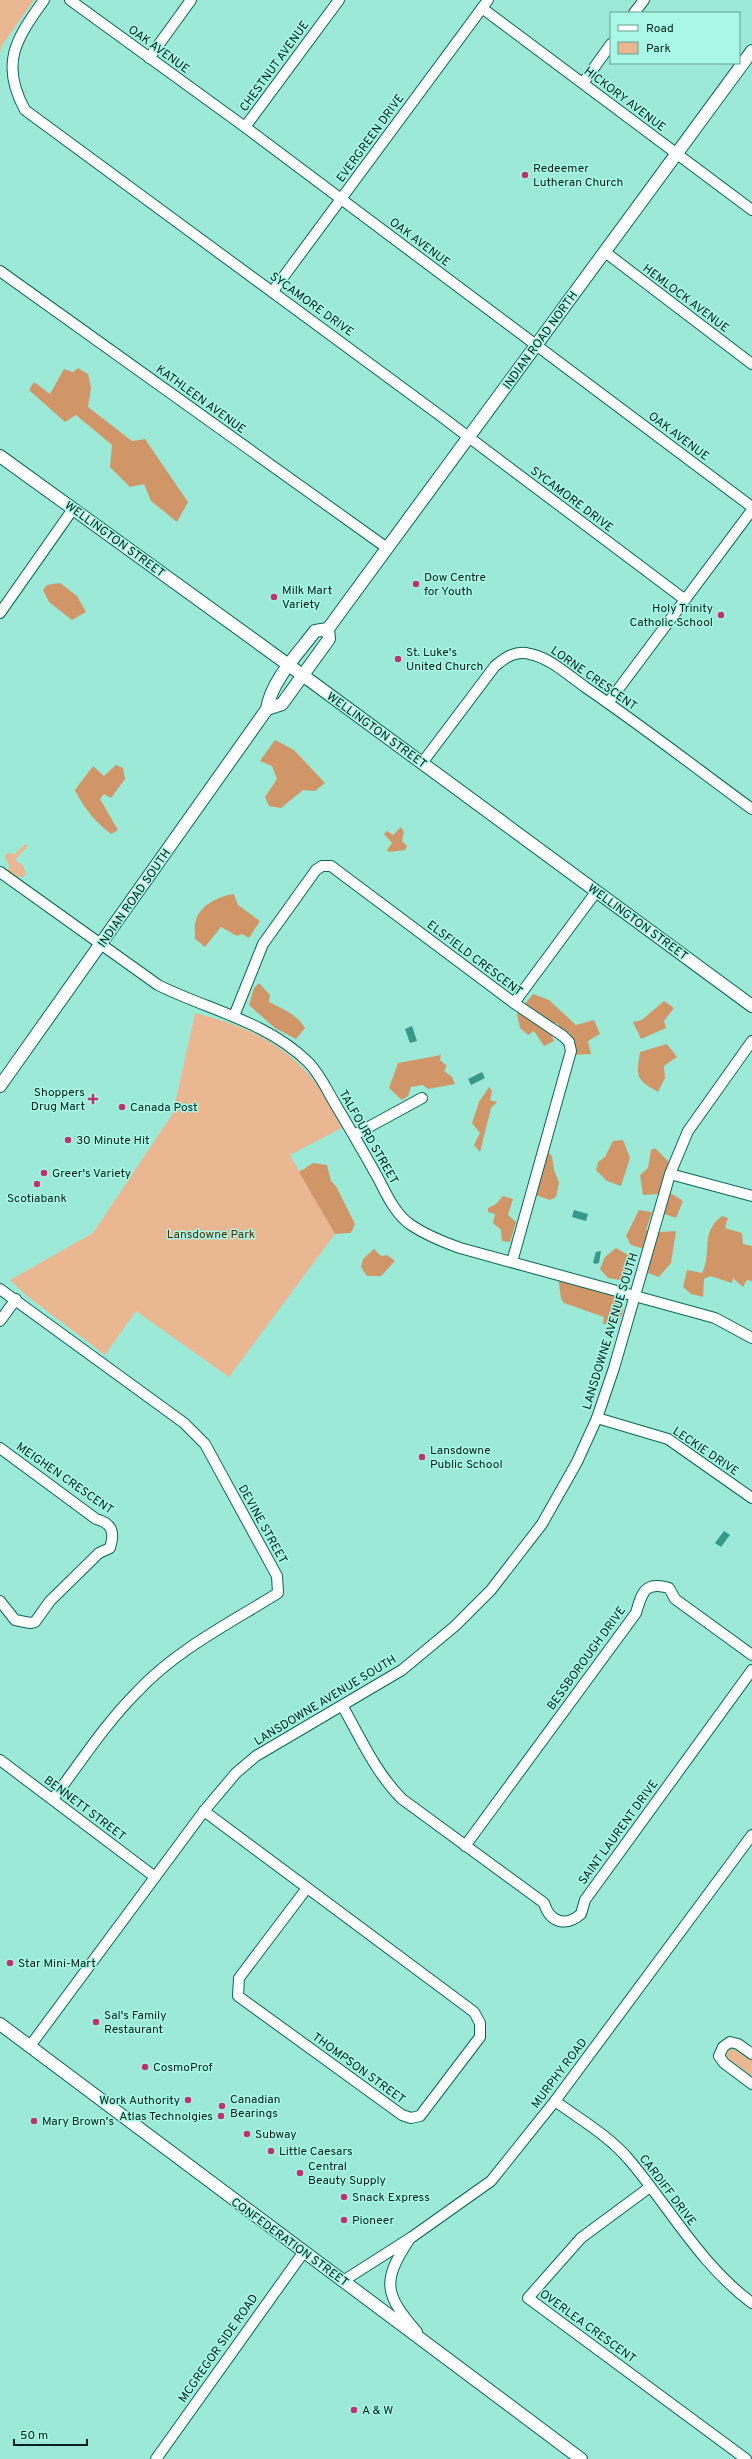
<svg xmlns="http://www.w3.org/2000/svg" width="752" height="2459" viewBox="0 0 752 2459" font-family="Overpass,sans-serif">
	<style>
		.green { fill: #e9b892 }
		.forest { fill: #d19668 }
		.water { fill: #379987 }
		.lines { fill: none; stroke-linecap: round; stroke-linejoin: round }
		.minor-casing { stroke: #0a6557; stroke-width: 12 }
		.major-casing { stroke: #0a6557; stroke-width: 14 }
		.minor { stroke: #fff; stroke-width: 10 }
		.major { stroke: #fff; stroke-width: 12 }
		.poi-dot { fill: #bd336f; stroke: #a9f7e5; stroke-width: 1.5 }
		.labels { text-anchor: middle; stroke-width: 3; stroke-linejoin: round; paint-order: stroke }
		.street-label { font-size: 12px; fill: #00211b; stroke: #a9f7e5 }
		.poi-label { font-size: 12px; fill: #00211b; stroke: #a9f7e5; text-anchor: start }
		.park-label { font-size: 12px; fill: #502903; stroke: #a9f7e5 }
	</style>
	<rect width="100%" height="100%" fill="#9ce9d8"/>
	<g class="green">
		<polygon points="0,0 34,0 3,44 0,52"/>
		<polygon points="25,844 28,846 15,860 23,865 26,874 23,877 12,877 8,872 9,865 5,857 7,853 15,854"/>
		<path d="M195 1013C243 1025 285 1042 316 1083 327 1096 334 1113 342 1128L290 1155 335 1234 229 1377 136 1311 105 1355 27 1296 10 1280 93 1233 173 1113Z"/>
		<polygon points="730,2047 752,2061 752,2076 726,2057"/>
	</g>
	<g class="forest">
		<polygon points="78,368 88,374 91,388 88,407 132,441 145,439 188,502 177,522 151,501 144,484 130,487 110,467 112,445 76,415 65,422 29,390 34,382 50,394 64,369 73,372"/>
		<polygon points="60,583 77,596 86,612 72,620 49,602 43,590 47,585"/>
		<polygon points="275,740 294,750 325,783 315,791 303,790 281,808 269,806 265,797 277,779 272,766 260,761"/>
		<path d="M116 765 123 768 125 779 111 798 104 794 100 799 118 830 111 834C95 821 84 809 75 790L93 766 104 776Z"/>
		<polygon points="401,827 404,832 402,841 407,846 405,850 389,852 387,850 392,843 384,834 387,831 393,835"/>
		<path d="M234 894 238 905 260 921 249 938 242 934 237 936 221 927 205 947 195 939C195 933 194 925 196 920 201 904 220 896 234 894Z"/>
		<path d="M259 983 270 995 269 1002C283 1009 296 1014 305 1028L296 1039 275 1028 249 1005 254 988Z"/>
		<polygon points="533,994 549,1000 576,1025 594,1020 600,1034 588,1041 591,1054 572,1055 573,1047 570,1033 564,1034 557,1023 548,1025 554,1041 544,1046 534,1031 528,1035 520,1028 517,1014"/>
		<polygon points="664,1001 674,1008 664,1021 666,1028 641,1039 633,1022 642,1020"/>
		<path d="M667 1044 677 1057 664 1066 665 1078 658 1092C636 1079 636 1078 640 1052Z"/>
		<polygon points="441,1055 440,1060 447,1066 444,1071 452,1077 455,1084 428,1089 423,1085 411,1087 408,1096 402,1100 389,1088 398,1063"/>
		<polygon points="489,1087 492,1091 490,1100 497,1102 491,1108 480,1152 474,1145 480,1133 472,1123 479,1102"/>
		<polygon points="623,1140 630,1158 621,1186 607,1181 596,1170 598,1162 605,1157 613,1141"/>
		<polygon points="655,1148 669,1162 664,1189 683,1201 676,1218 662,1213 659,1194 643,1195 640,1175 648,1168 651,1150"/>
		<polygon points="546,1150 552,1156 554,1170 559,1183 556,1197 550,1200 533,1194"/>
		<polygon points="313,1163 327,1165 331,1181 336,1186 355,1224 351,1233 335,1234 299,1172"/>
		<polygon points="503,1196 513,1199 508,1215 516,1222 510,1242 502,1241 501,1230 493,1223 495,1214 488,1212 488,1208 496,1204"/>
		<polygon points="639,1210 652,1212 646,1230 659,1232 676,1231 671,1263 659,1277 648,1273 652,1251 631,1245 626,1236"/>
		<path d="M722 1216 728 1218 725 1228 742 1233 743 1244 752 1246V1281L747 1280 743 1287 733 1278 732 1283 710 1276 704 1279 703 1297 691 1294 683 1287 687 1270 702 1273C713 1251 699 1234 722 1216Z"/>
		<polygon points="616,1248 630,1256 628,1271 620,1280 608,1278 600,1269 605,1257"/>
		<polygon points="374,1249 381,1256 387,1255 395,1261 381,1276 367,1276 361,1267 363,1259"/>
		<polygon points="558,1275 615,1291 623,1311 618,1324 603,1324 604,1317 564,1303 561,1299"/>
	</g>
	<g class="water">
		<polygon points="412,1026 417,1041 410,1043 405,1029"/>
		<polygon points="482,1072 485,1078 471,1085 468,1079"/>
		<polygon points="574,1210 588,1214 586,1221 572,1217"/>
		<polygon points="601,1251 599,1263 595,1264 593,1262 596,1252"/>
		<polygon points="724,1531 730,1535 721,1547 715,1543"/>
	</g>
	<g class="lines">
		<defs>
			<g id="minor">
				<path d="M44 0C15 40 0 64 25 110L438 414 684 599"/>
				<polyline points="70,0 245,127 752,507"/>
				<polyline points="482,8 752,210"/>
				<polyline points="634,13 644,0"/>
				<polyline points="149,58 191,0"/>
				<polyline points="583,83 611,44"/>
				<polyline points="245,127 339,0"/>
				<polyline points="605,252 752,364"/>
				<polyline points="0,271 387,548"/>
				<polyline points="273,291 488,0"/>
				<polyline points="0,613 73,509"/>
				<polyline points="608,703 752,510"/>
				<path d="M422 763 495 666C506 657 516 650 530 654 550 658 568 675 585 687 642 726 696 768 752 809"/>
				<path d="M0 872 158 985C208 1010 266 1021 308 1062 319 1073 326 1088 334 1102 349 1127 364 1153 378 1178 387 1195 395 1214 411 1225 426 1235 443 1242 460 1248L715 1318 752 1338"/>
				<polyline points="514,1003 596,892"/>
				<polyline points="234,1016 263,944 316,870 322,866 331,866 514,1003 563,1036 569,1042 571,1051 512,1262"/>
				<polyline points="354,1135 422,1098"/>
				<polyline points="670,1174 752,1196"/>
				<path d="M0 1289 184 1423 205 1444 277 1576 278 1593C230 1623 176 1650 137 1692 105 1724 80 1763 53 1799"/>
				<polyline points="0,1321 16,1299"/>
				<polyline points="597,1418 668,1439 752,1498"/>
				<path d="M0 1448 96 1519C112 1523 115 1532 110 1548L99 1553 50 1601 35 1622 30 1623 15 1620 0 1601"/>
				<path d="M343 1707C361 1739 376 1773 402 1799L544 1903C550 1923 566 1927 581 1914L585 1900 752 1670"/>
				<polyline points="0,1760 155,1877"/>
				<polyline points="204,1811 474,2012 480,2023 480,2037 420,2116 411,2118 402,2115 238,1996 239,1978 307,1888"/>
				<path d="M465 1846 636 1613C642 1592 645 1581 669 1588L675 1599 752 1655"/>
				<polyline points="30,2046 204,1811 236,1773 256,1756 402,1670 455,1626 491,1590 542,1524 577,1462 597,1418 614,1368 670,1174 688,1131 752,1041"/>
				<polyline points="752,2054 738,2044 730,2042 723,2047 719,2056 724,2063 752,2084"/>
				<path d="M555 2101C581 2120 611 2137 631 2162 671 2210 701 2265 752 2303"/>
				<polyline points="650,2187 581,2238 528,2298 746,2459"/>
				<path d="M409 2240C381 2282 385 2295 417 2332"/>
				<polyline points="343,2281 412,2237 491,2181 555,2101 752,1835"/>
				<polyline points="156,2459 303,2253"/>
			</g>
			<g id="major">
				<polyline points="0,456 312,682 752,1006"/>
				<polyline points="267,709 282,704 329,639 328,629 341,611 752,51"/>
				<path d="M0 1086 267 709C271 681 298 654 315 631L328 629"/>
				<polyline points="0,2024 581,2459"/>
			</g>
		</defs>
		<use href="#minor" class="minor-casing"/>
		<use href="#major" class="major-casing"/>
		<use href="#minor" class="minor"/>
		<use href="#major" class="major"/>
	</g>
	<g class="poi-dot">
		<circle cx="525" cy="175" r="4"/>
		<circle cx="416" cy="584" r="4"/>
		<circle cx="274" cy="597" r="4"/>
		<circle cx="721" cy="615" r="4"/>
		<circle cx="398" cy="659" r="4"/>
		<path d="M91 1093h4v4h4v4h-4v4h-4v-4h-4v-4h4z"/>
		<circle cx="122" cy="1107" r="4"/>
		<circle cx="68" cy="1140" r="4"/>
		<circle cx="44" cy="1173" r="4"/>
		<circle cx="37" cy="1184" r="4"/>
		<circle cx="422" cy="1457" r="4"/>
		<circle cx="10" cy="1963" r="4"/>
		<circle cx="96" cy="2022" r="4"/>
		<circle cx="145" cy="2067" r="4"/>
		<circle cx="188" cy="2100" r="4"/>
		<circle cx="222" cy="2106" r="4"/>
		<circle cx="221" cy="2116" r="4"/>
		<circle cx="34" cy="2121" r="4"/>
		<circle cx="247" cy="2134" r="4"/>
		<circle cx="271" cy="2151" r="4"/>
		<circle cx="300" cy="2173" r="4"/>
		<circle cx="344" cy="2197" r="4"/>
		<circle cx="344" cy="2220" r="4"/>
		<circle cx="354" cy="2410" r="4"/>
	</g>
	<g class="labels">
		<g class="street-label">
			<text transform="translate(159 49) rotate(36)" y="4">OAK AVENUE</text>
			<text transform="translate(274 66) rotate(-54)" y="4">CHESTNUT AVENUE</text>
			<text transform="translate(625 99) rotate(37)" y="4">HICKORY AVENUE</text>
			<text transform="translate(370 138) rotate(-54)" y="4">EVERGREEN DRIVE</text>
			<text transform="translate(420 242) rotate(37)" y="4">OAK AVENUE</text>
			<text transform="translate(686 298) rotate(37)" y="4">HEMLOCK AVENUE</text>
			<text transform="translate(312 304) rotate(36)" y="4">SYCAMORE DRIVE</text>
			<text transform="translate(540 340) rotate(-54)" y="4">INDIAN ROAD NORTH</text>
			<text transform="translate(201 399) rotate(36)" y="4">KATHLEEN AVENUE</text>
			<text transform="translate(679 436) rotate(37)" y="4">OAK AVENUE</text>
			<text transform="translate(572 499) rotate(37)" y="4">SYCAMORE DRIVE</text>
			<text transform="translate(115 539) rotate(36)" y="4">WELLINGTON STREET</text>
			<text transform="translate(594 678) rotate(35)" y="4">LORNE CRESCENT</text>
			<text transform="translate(377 730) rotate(36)" y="4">WELLINGTON STREET</text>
			<text transform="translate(134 898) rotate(-55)" y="4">INDIAN ROAD SOUTH</text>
			<text transform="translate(638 922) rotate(36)" y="4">WELLINGTON STREET</text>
			<text transform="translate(475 958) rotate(37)" y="4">ELSFIELD CRESCENT</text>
			<text transform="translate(369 1137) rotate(60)" y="4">TALFOURD STREET</text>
			<text transform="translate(610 1331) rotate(-73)" y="4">LANSDOWNE AVENUE SOUTH</text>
			<text transform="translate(706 1451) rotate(34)" y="4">LECKIE DRIVE</text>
			<text transform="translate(65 1478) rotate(35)" y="4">MEIGHEN CRESCENT</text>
			<text transform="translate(263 1524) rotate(61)" y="4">DEVINE STREET</text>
			<text transform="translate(586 1658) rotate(-54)" y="4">BESSBOROUGH DRIVE</text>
			<text transform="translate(325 1700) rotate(-31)" y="4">LANSDOWNE AVENUE SOUTH</text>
			<text transform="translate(85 1808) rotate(37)" y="4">BENNETT STREET</text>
			<text transform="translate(618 1832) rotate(-54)" y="4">SAINT LAURENT DRIVE</text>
			<text transform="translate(359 2068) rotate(36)" y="4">THOMPSON STREET</text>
			<text transform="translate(559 2073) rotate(-53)" y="4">MURPHY ROAD</text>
			<text transform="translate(668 2190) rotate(53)" y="4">CARDIFF DRIVE</text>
			<text transform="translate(290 2242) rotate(36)" y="4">CONFEDERATION STREET</text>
			<text transform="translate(588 2326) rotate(36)" y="4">OVERLEA CRESCENT</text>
			<text transform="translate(218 2348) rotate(-55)" y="4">MCGREGOR SIDE ROAD</text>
		</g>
		<g class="poi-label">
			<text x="533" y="172">Redeemer<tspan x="533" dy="14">Lutheran Church</tspan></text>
			<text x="424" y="581">Dow Centre<tspan x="424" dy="14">for Youth</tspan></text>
			<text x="282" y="594">Milk Mart<tspan x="282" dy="14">Variety</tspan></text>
			<text x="713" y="612" text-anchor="end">Holy Trinity<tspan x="713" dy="14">Catholic School</tspan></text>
			<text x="406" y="656">St. Luke's<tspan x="406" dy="14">United Church</tspan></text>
			<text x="85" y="1096" text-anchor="end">Shoppers<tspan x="85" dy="14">Drug Mart</tspan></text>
			<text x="130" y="1111">Canada Post</text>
			<text x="76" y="1144">30 Minute Hit</text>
			<text x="52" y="1177">Greer's Variety</text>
			<text x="37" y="1202" text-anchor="middle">Scotiabank</text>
			<text x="430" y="1454">Lansdowne<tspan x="430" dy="14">Public School</tspan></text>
			<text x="18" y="1967">Star Mini-Mart</text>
			<text x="104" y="2019">Sal's Family<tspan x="104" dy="14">Restaurant</tspan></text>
			<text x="153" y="2071">CosmoProf</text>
			<text x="230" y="2103">Canadian<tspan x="230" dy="14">Bearings</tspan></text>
			<text x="180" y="2104" text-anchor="end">Work Authority</text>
			<text x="213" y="2120" text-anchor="end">Atlas Technolgies</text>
			<text x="42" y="2125">Mary Brown's</text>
			<text x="255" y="2138">Subway</text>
			<text x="279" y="2155">Little Caesars</text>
			<text x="308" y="2170">Central<tspan x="308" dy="14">Beauty Supply</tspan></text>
			<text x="352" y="2201">Snack Express</text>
			<text x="352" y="2224">Pioneer</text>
			<text x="362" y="2414">A &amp; W</text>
		</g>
		<g class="park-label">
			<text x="211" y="1238">Lansdowne Park</text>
		</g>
	</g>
	<rect x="610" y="12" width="130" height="52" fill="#a9f7e5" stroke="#65a194"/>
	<rect x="618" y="25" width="20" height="6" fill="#ffffff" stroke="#65a194"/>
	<text x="646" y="32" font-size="12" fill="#00211b">Road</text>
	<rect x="618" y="42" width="20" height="12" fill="#e9b892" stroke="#65a194"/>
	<text x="646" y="52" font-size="12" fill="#00211b">Park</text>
	<path d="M14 2439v6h73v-6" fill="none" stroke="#00211b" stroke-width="2"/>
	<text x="20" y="2439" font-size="12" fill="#00211b" stroke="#a9f7e5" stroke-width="3" paint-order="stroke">50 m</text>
</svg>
